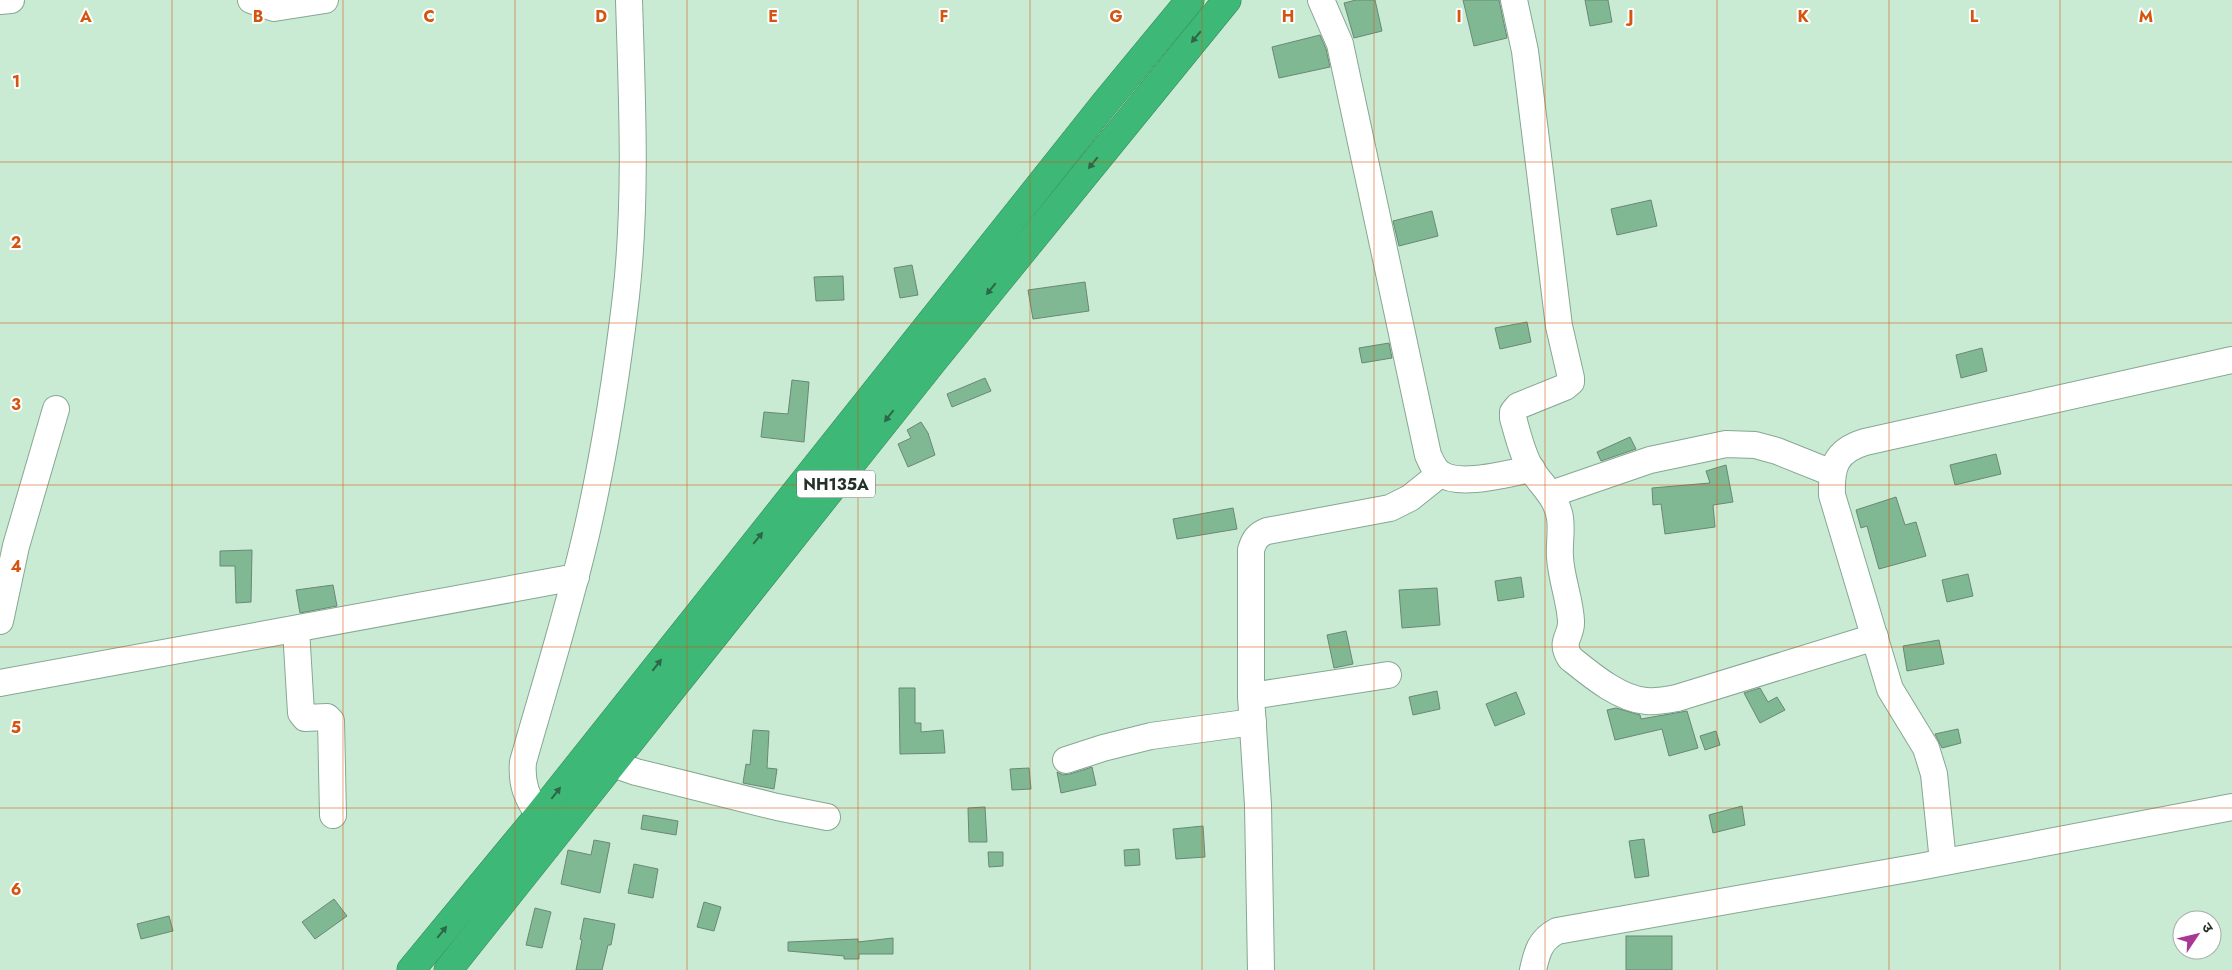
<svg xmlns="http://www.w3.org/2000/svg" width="2232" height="970" viewBox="0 0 2232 970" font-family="Jost,'Noto Sans Devanagari',sans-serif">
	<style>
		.building { fill: #81b894; stroke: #698874 }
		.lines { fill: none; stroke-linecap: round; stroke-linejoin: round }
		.minor-casing { stroke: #87a792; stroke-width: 28 }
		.highway-casing { stroke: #34895b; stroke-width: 29 }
		.minor { stroke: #fff; stroke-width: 26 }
		.highway { stroke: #3db876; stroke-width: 28 }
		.oneway { fill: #2e6747 }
		.grid { fill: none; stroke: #d4550f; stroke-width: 1; stroke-opacity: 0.55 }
		.labels { text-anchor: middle; stroke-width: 4; stroke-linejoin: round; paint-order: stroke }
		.shield { fill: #fff; stroke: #666f68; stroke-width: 1 }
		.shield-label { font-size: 16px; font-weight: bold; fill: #243128 }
		.grid-label { font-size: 16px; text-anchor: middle; font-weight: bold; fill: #d4550f; stroke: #fff; stroke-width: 4; stroke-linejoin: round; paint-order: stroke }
	</style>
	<rect width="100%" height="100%" fill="#c9ead3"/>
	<g class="building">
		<polygon points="1356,0 1375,0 1382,31 1354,38 1344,3"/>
		<polygon points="1463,0 1499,0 1507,38 1474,46"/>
		<polygon points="1585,0 1608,0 1612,22 1590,26"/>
		<polygon points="1320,35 1326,49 1330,67 1279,78 1272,47"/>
		<polygon points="1651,200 1657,226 1617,235 1611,209"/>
		<polygon points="1432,211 1438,236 1399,246 1393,221"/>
		<polygon points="912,265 918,295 900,298 894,268"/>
		<polygon points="843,276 844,300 816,301 814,277"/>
		<polygon points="1085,282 1089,311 1033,319 1028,290"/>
		<polygon points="1527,322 1531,342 1500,349 1495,328"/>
		<polygon points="1389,343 1392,358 1362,363 1359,348"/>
		<polygon points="1982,348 1987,371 1961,378 1956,355"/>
		<polygon points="985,378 991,391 952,407 947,394"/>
		<polygon points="792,380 809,382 804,442 761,437 764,412 788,414"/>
		<polygon points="921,422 928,433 935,455 908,467 898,444 911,438 907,430"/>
		<polygon points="1630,437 1636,449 1601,461 1597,452"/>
		<polygon points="1996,454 2001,474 1955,485 1950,465"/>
		<polygon points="1726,465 1733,502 1713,505 1715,527 1665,534 1661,504 1653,505 1652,488 1710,483 1706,471"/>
		<polygon points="1896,497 1905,525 1916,522 1926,556 1879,569 1867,526 1861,528 1856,510"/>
		<polygon points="1233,508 1237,529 1177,539 1173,519"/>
		<polygon points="252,550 251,602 236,603 235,566 220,566 220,551"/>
		<polygon points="1968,574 1973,596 1947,602 1942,580"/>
		<polygon points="1521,577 1524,597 1498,601 1495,581"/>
		<polygon points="333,585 337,606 300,613 296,590"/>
		<polygon points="1437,588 1440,625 1402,628 1399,590"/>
		<polygon points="1346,631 1353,664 1334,668 1327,635"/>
		<polygon points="1939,640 1944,664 1907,671 1903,646"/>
		<polygon points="899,688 915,688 915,723 921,723 921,732 943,730 945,753 900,754"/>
		<polygon points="1760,688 1768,702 1777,697 1785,710 1760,723 1744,693"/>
		<polygon points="1437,691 1440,709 1413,715 1409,697"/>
		<polygon points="1516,692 1525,714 1495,726 1486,704"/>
		<polygon points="1616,708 1640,715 1641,719 1687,711 1698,748 1669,756 1662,729 1615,740 1607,710"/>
		<polygon points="1958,729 1961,743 1942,748 1935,734"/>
		<polygon points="753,730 769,731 767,768 777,769 774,789 743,783 746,764 750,765"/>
		<polygon points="1716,731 1720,745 1705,750 1700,736"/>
		<polygon points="1092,767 1096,785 1061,793 1057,772 1063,775 1070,774"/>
		<polygon points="1029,768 1031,789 1012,790 1010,769"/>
		<polygon points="1742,806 1745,825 1713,833 1709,815"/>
		<polygon points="985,807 987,842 969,842 968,808"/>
		<polygon points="643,815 678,821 676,835 641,829"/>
		<polygon points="1203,826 1205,857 1176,859 1173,829"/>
		<polygon points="1644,839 1649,876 1635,878 1629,841"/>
		<polygon points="594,840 610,843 600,893 561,884 568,850 591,855"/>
		<polygon points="1139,849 1140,865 1125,866 1124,850"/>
		<polygon points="988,852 1003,852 1003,866 989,867"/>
		<polygon points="634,864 658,869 653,898 628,893"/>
		<polygon points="334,899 347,916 315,939 302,922"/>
		<polygon points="704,902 721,907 714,931 697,927"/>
		<polygon points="535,908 551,912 542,948 526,945"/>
		<polygon points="169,916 173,931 141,939 137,924"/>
		<polygon points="584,918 615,924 611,945 608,945 602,970 576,970 582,940 580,939"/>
		<rect x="1626" y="936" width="46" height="34"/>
		<polygon points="893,938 893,954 859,954 859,959 844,959 844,956 788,951 788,942 858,939 858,942"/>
	</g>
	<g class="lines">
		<defs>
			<g id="minor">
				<polyline points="251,0 274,8 325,0"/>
				<path d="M1321 0 1340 44 1428 455C1432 463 1434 470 1441 474 1461 487 1508 473 1532 469"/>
				<path d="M1514 0 1525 51 1559 326 1571 378V382L1565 387 1518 406 1513 412V418C1518 435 1522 454 1531 469 1542 486 1557 497 1560 518 1562 531 1559 544 1560 557 1561 578 1570 600 1571 621 1572 637 1559 640 1570 658 1590 674 1619 699 1646 701 1657 702 1667 700 1677 698L1875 637"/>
				<polyline points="0,1 11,0"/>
				<polyline points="1551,494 1650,460 1726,444 1755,445 1777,451 1832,473"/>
				<polyline points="0,621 16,546 56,409"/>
				<polyline points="296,629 301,713 305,718 327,717 331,721 333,815"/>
				<polyline points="0,683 576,577"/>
				<path d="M1251 696V550C1254 540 1257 535 1267 531L1390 508 1410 498 1440 474"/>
				<polyline points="1066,760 1103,748 1151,736 1253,722"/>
				<polyline points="613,764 636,772 777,807 827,817"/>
				<path d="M539 815C527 798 521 784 523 762 545 684 570 606 588 526 605 450 617 373 626 296 637 197 632 99 629 0"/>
				<path d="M1943 862 1934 774 1926 748 1890 689 1832 495C1831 467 1835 451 1865 442L2232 360"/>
				<polyline points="1261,970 1258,805 1251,696 1388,675"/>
				<path d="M1533 970C1537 952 1540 940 1557 931L1919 867 2232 807"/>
			</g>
			<g id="highway">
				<polyline points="411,970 539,815 1105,103 1190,0"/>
				<polyline points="448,970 934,360 1227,0"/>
			</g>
		</defs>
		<use href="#minor" class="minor-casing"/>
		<use href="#highway" class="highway-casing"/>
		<use href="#minor" class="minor"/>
		<use href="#highway" class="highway"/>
	</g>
	<defs><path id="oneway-solid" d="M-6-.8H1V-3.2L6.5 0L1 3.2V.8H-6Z" transform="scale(1.25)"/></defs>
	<g class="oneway">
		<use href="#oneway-solid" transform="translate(1196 37) rotate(130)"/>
		<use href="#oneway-solid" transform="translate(1093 163) rotate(129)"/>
		<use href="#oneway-solid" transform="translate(991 289) rotate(129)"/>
		<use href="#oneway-solid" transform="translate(889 416) rotate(128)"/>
		<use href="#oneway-solid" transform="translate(758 538) rotate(-51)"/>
		<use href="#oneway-solid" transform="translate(657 665) rotate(-52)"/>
		<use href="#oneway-solid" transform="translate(556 793) rotate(-52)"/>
		<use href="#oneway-solid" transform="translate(442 932) rotate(-51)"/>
	</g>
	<path class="grid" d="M172 0V970M343 0V970M515 0V970M687 0V970M858 0V970M1030 0V970M1202 0V970M1374 0V970M1545 0V970M1717 0V970M1889 0V970M2060 0V970M0 162H2232M0 323H2232M0 485H2232M0 647H2232M0 808H2232"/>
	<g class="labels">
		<rect class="shield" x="797" y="470.5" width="78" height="27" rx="4"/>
		<g class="shield-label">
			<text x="836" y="490">NH135A</text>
		</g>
	</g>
	<g class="grid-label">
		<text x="86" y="22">A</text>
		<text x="258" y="22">B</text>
		<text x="429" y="22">C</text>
		<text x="601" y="22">D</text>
		<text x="773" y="22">E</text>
		<text x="944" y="22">F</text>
		<text x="1116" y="22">G</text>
		<text x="1288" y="22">H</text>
		<text x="1459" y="22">I</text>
		<text x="1631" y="22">J</text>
		<text x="1803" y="22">K</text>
		<text x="1974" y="22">L</text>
		<text x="2146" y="22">M</text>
		<text x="16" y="87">1</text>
		<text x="16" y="248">2</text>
		<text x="16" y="410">3</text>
		<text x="16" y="572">4</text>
		<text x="16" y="733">5</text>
		<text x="16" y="895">6</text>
	</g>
	<g transform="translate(2197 935) rotate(55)"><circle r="24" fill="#ffffff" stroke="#a7ada9"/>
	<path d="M0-4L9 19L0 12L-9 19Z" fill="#a93895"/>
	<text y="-8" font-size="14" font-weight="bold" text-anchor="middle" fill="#243128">उ</text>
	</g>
</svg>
